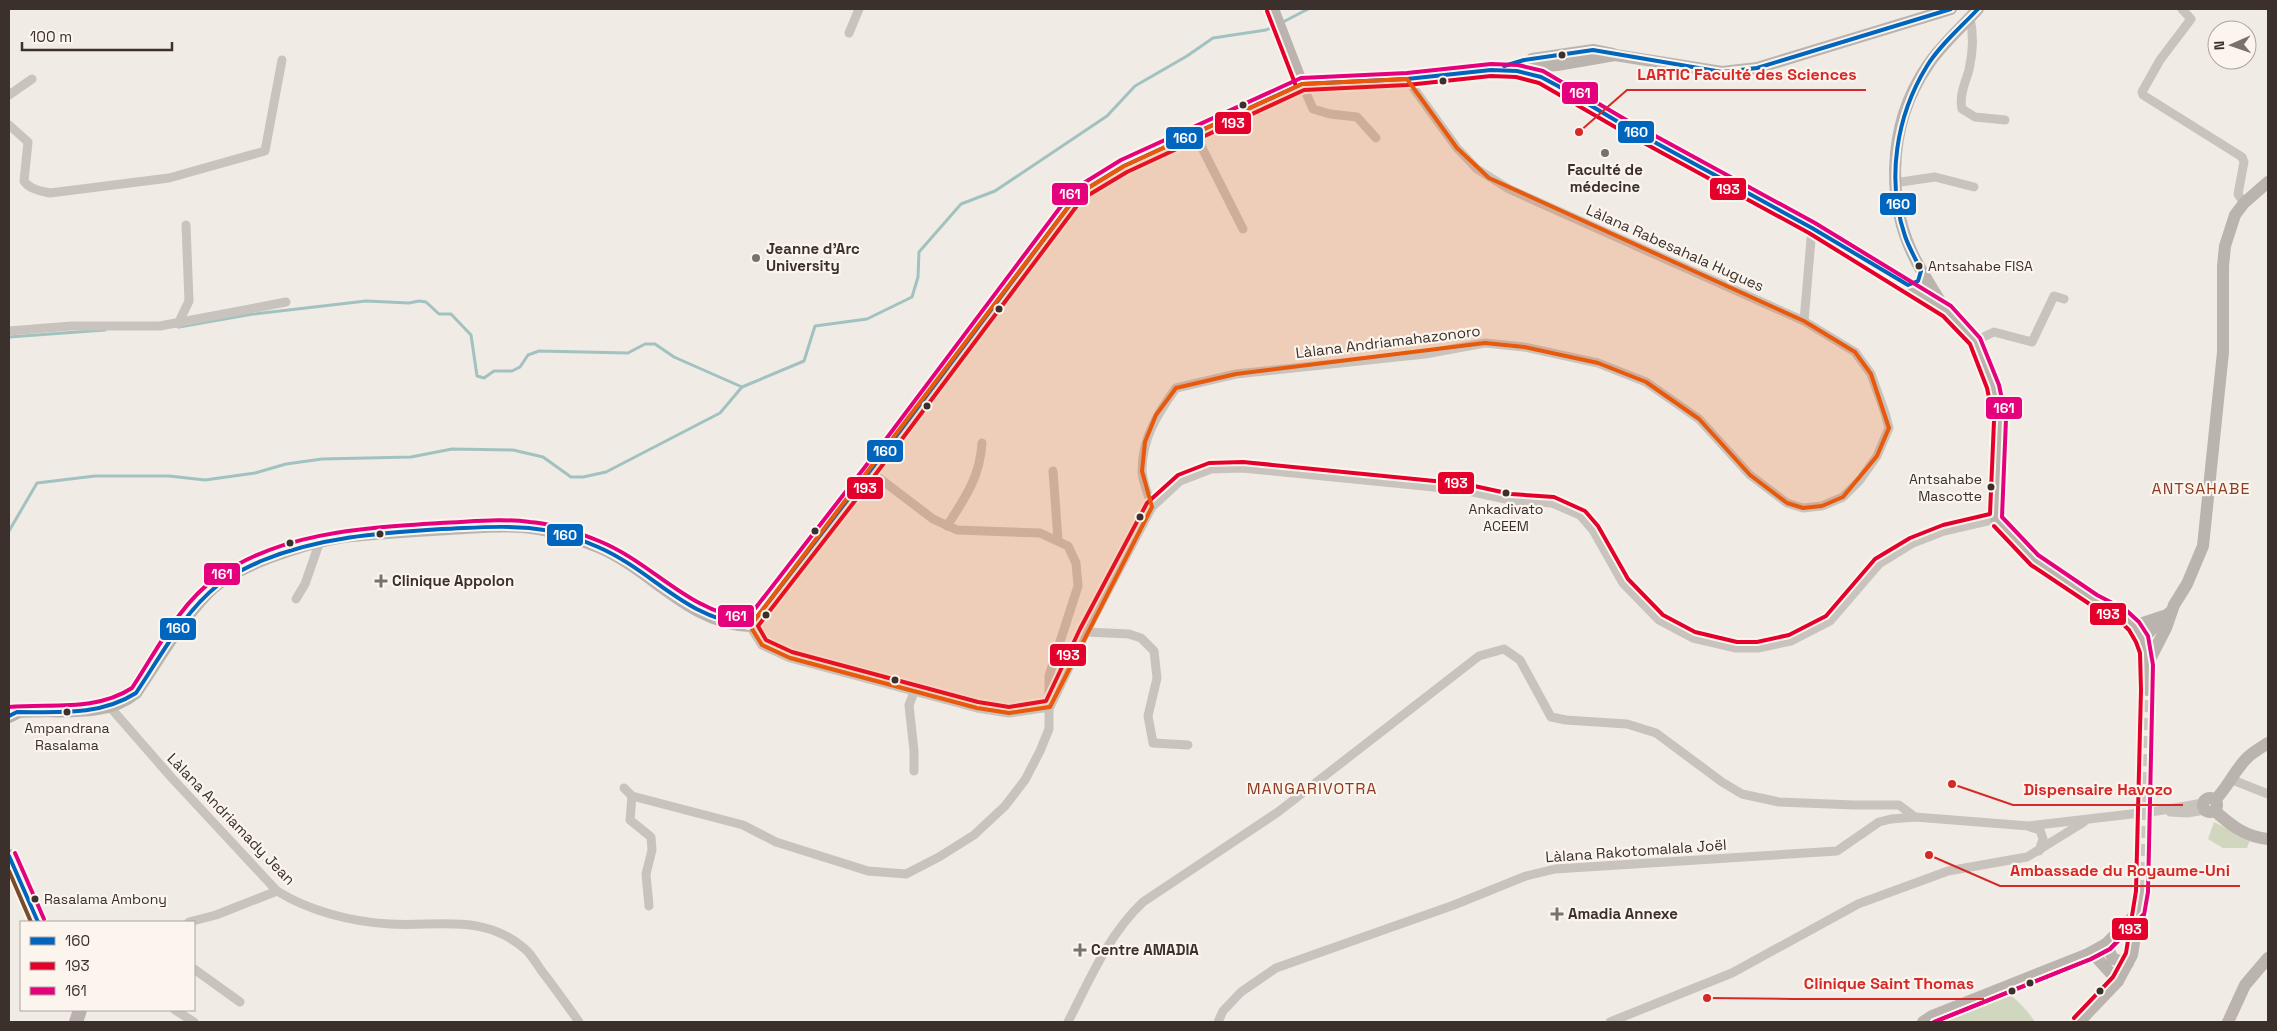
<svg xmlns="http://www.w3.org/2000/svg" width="2277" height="1031" viewBox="0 0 2277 1031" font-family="'Space Grotesk',sans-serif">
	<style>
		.green { fill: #d1d6bf }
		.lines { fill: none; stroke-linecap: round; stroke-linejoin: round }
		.stream { stroke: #a1c2c1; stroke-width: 3 }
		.secondary-tunnel { stroke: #ccc6c0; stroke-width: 12; stroke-dasharray: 12 6; stroke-linecap: butt }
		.street { stroke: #c9c3be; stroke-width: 9 }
		.secondary { stroke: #bab3ae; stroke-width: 12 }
		.primary { stroke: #b8b1ad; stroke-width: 14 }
		.bus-1-casing { stroke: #fbf5ee; stroke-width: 8 }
		.bus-2-casing { stroke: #fbf5ee; stroke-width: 8 }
		.bus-3-casing { stroke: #fbf5ee; stroke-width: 8 }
		.bus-4-casing { stroke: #fbf5ee; stroke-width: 8 }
		.bus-1 { stroke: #0065bd; stroke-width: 4 }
		.bus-2 { stroke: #e4002b; stroke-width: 4 }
		.bus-3 { stroke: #e5007d; stroke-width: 4 }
		.bus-4 { stroke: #7a4b2a; stroke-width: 4 }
		.marked { fill: #e8590c; fill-opacity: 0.2; stroke: #e8590c; stroke-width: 4; stroke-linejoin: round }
		.bus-dot { fill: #3b302b; stroke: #fbf5ee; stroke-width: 2 }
		.poi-dot { fill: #7a716c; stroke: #fbf5ee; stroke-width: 2 }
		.labels { text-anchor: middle; stroke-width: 4.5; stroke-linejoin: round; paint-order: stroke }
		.bus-label { font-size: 14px; fill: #3b302b; stroke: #fbf5ee; text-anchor: start }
		.poi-label { font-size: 15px; font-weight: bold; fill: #3b302b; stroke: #fbf5ee; text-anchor: start }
		.street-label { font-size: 15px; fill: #3b302b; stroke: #fbf5ee }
		.neighbourhood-label { font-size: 16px; letter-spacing: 1px; fill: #8c3b22; stroke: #fbf5ee }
		.leader { fill: none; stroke: #d62828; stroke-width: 2 }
		.callout-dot { fill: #d62828; stroke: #fbf5ee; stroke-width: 2 }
		.callout-label { font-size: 16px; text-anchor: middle; font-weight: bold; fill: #d62828; stroke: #fbf5ee; stroke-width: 4.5; stroke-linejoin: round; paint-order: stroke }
		.line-badge { stroke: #fbf5ee; stroke-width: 2 }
		.badge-label { font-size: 14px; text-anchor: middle; font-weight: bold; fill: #fff }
	</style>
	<rect width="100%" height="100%" fill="#f0ebe5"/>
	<g class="green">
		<polygon points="2214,822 2250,840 2247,848 2223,848 2208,839"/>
		<path d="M2001 988C2015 998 2026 1008 2035 1022H1923Z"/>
	</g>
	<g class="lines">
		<g class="stream">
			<polyline points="1283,22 1308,9"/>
			<polyline points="179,327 253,314 366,301 409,303 419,301 426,302 439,314 451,314 471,335 477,376 484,378 494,371 512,371 520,367 528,355 539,351 628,353 645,344 655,344 674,357 742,387"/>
			<polyline points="9,337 105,330"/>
			<polyline points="9,531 37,483 95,476 169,476 205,480 255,473 286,464 322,459 411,457 452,449 513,450 543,457 571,477 583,477 606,472 720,413 742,387 804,361 815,326 867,319 912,297 918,277 919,252 961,204 995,191 1107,116 1135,86 1187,56 1213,38 1266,30 1275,26"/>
		</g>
		<polyline class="secondary-tunnel" points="2142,892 2147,690"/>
		<g class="street">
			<polyline points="2182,9 2191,19 2160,60 2142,92 2143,95 2242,157 2244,162 2238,194 2244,203"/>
			<path d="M1970 18C1974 35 1973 52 1969 70 1965 83 1959 96 1962 109L1975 117 2005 120"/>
			<polyline points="849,33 859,9"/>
			<polyline points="1302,84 1313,109 1330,114 1357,117 1376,138"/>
			<polyline points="9,95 32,79"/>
			<path d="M9 125 28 142 24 181C29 189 41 191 50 193L169 178 265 151 282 60"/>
			<polyline points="1194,132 1243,229"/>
			<polyline points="1894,183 1935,177 1974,187"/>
			<polyline points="1804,321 1812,228"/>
			<polyline points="178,324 189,301 186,225"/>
			<polyline points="9,331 71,326 160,326 286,302"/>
			<polyline points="1975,341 1994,332 2032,342 2054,296 2064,299"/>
			<polyline points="1053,471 1058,540"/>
			<path d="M1152 507C1149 496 1142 482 1142 470 1142 438 1158 413 1176 388L1236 374 1425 354 1485 343 1524 347 1598 363 1646 382 1699 419 1750 475 1787 503 1803 508 1822 506 1843 497 1860 480 1877 456 1889 428 1885 413 1871 374 1855 352 1804 321 1509 189 1477 169 1457 148 1407 79"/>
			<path d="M947 526C965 498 980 477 982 443"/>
			<polyline points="296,599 305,584 320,541"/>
			<polyline points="750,626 762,645 790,658 977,708 1009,713 1050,707 1086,632 1152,507 1180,481 1211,469 1242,468 1464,490 1510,500 1552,503 1580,515 1593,530 1623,583 1659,620 1693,638 1736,648 1758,648 1791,641 1830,621 1879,564 1913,543 1944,531 1996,519"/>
			<polyline points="1086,632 1129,634 1141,638 1154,651 1157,678 1148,716 1153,743 1188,745"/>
			<path d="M110 707 171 777 277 891C309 911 352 922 390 924 438 927 484 913 525 949 531 954 536 963 541 970 554 987 567 1005 579 1022"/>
			<polyline points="914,771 914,751 909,705 915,690"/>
			<polyline points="2230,779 2268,794"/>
			<polyline points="624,788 632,796 743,825 776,842 868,871 906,874 939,857 974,835 1005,806 1025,780 1040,751 1049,729 1049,676 1078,586 1076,563 1068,546 1040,533 957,530 933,519 870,471"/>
			<polyline points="632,796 630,820 651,837 652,850 646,874 649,906"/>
			<polyline points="2170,812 2187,813 2205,810"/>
			<polyline points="2030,827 2040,830 2043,839 2039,851"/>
			<polyline points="189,922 216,915 277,891"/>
			<polyline points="194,969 240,1002"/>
			<polyline points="175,1010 194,1022"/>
			<path d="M1068 1022C1089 981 1108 935 1143 902L1278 812 1479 656 1504 649 1520 660 1551 717 1566 720 1627 724 1656 733 1722 782 1742 794 1779 802 1854 805H1899L1915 817"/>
			<polyline points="1218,1022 1223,1011 1241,992 1276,968 1454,905 1526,876 1555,869 1837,851 1879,822 1891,819 1915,817 2029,826 2157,811 2203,803"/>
			<polyline points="1610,1022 1732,973 1858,904 1948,871 2027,857 2084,822"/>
		</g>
		<g class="secondary">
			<polyline points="1273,9 1302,84"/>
			<path d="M1978 9C1962 27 1941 45 1928 65 1886 126 1884 210 1923 273 1930 285 1938 299 1947 311 1956 321 1969 330 1976 341 1983 354 1988 370 1992 384 2005 420 1996 479 1996 519L2034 560 2094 600 2122 614 2134 626 2142 639 2146 652 2147 690"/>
			<polyline points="1532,59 1593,50 1613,54"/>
			<path d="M1519 72C1556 78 1594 109 1627 127 1734 186 1841 243 1944 308"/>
			<polyline points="2134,626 2164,616"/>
			<polyline points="2142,639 2169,613"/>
			<polyline points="2147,665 2166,628 2174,605 2187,584 2203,546 2223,352 2223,266 2225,246 2235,215 2244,203 2268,182"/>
			<path d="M9 713C49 707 102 721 136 693 158 661 180 622 207 594 232 566 306 543 343 537 378 533 413 531 449 529 472 528 497 525 521 527 544 528 576 538 598 547 651 569 689 624 750 626L870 471 1078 194 1124 166 1302 84 1407 79 1557 65 1615 55 1722 72 1757 68 1951 9"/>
			<circle cx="2210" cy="805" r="7"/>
			<path d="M2215 800C2228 787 2235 769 2249 756 2255 751 2262 747 2268 743"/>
			<path d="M2214 810C2230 825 2246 837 2268 839"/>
			<polyline points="2106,944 2113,959 2128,963"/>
			<polyline points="2088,954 2096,957 2118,981"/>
			<polyline points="1923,1022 1932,1016 2088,954 2106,944 2139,911"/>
			<polyline points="2079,1022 2118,981 2132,955 2142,892"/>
			<polyline points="2228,1022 2245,985 2268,958"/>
		</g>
		<g class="primary">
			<polyline points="9,716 17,712"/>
			<polyline points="9,856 38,922"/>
			<polyline points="76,1022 80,1010"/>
		</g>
		<defs>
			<g id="bus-1">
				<polyline points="1504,66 1524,60 1593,50 1722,72 1757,68 1951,9"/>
				<path d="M750 626 870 471 1078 194 1124 166 1302 84 1407 79 1491 70 1517 71 1541 77 1558 86 1625 126 1812 228 1908 285 1918 281 1921 271C1916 259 1909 248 1905 236 1886 180 1896 116 1927 66 1940 45 1961 27 1978 9"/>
				<path d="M9 716 17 712C58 712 100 716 136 693 161 656 183 613 218 585 230 575 246 568 261 561 319 537 379 533 442 529 471 528 500 525 529 528 552 530 576 537 598 547 655 572 682 617 750 626"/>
				<polyline points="9,856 38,922"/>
			</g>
			<g id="bus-2">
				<polyline points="1267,11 1296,86"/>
				<polygon points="1491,76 1516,77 1539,83 1622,131 1809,233 1943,316 1970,344 1987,388 1994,421 1990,514 1943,525 1910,538 1875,559 1826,616 1789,635 1757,642 1737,642 1695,632 1663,615 1628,579 1598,526 1585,511 1554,497 1511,494 1465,484 1243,462 1209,463 1178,475 1147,503 1080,629 1046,701 1009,707 978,702 792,652 766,640 758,626 875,475 1082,199 1127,172 1304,90 1407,85"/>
				<polyline points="1994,526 2031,565 2091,605 2118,619 2129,630 2136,642 2140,653 2141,690 2136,891 2126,953 2113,977 2074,1018"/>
				<polyline points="1934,1022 2091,959 2110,949 2143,915"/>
			</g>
			<g id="bus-3">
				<path d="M9 707C50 703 95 712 132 688 156 652 179 604 216 578 280 532 364 528 440 523 470 522 500 518 530 522 554 524 577 532 599 541 653 563 687 611 747 619L865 467 1074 189 1121 160 1301 78 1407 73 1491 64 1518 65 1543 71 1628 121 1815 223 1951 306 1980 338 1999 385 2006 419 2002 517 2038 555 2097 595 2126 610 2139 622 2148 636 2153 665 2148 892 2144 915 2110 949 2091 959 1934 1022"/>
				<polyline points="15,853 44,919"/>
			</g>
			<polyline id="bus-4" points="9,871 31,922"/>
		</defs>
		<use href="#bus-1" class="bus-1-casing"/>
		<use href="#bus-2" class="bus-2-casing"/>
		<use href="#bus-3" class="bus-3-casing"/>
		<use href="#bus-4" class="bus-4-casing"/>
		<use href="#bus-1" class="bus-1"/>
		<use href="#bus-2" class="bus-2"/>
		<use href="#bus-3" class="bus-3"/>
		<use href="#bus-4" class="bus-4"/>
	</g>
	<path class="marked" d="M1407 79 1457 148 1489 178 1804 321 1855 352 1871 374 1889 428 1877 456 1843 497 1822 506 1803 508 1787 503 1750 475 1699 419 1646 382 1598 363 1524 347 1485 343 1236 374 1176 388 1156 415 1145 442 1142 471 1152 507 1050 707 1009 713 977 708 790 658 762 645 750 626 1078 194 1124 166 1302 84Z"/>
	<g class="bus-dot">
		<circle cx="1562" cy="55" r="4.5"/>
		<circle cx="1443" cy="81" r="4.5"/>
		<circle cx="1243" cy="105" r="4.5"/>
		<circle cx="1919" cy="266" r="4.5"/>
		<circle cx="999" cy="309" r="4.5"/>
		<circle cx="927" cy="406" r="4.5"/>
		<circle cx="1991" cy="487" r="4.5"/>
		<circle cx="1506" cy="493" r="4.5"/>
		<circle cx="1140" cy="517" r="4.5"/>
		<circle cx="815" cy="531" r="4.5"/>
		<circle cx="380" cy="534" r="4.5"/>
		<circle cx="290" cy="543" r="4.5"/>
		<circle cx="766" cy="615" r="4.5"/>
		<circle cx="895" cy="680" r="4.5"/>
		<circle cx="67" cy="712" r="4.5"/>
		<circle cx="35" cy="899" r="4.5"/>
		<circle cx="2030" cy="983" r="4.5"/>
		<circle cx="2012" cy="991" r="4.5"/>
		<circle cx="2100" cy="991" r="4.5"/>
	</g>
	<g class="poi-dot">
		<circle cx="1605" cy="153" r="5"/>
		<circle cx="756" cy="258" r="5"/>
		<path d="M378.5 573.5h5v5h5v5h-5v5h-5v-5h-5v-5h5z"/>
		<path d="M1554.5 906.5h5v5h5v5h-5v5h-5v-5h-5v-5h5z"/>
		<path d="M1077.5 942.5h5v5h5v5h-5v5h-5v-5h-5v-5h5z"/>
	</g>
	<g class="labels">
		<g class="bus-label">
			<text x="1928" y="271">Antsahabe FISA</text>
			<text x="1982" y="484" text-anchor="end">Antsahabe<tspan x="1982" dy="17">Mascotte</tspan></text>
			<text x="1506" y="514" text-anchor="middle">Ankadivato<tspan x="1506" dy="17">ACEEM</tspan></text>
			<text x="67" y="733" text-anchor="middle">Ampandrana<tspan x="67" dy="17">Rasalama</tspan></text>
			<text x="44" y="904">Rasalama Ambony</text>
		</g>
		<g class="poi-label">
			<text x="1605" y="175" text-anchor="middle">Faculté de<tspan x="1605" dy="17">médecine</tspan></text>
			<text x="766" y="254">Jeanne d'Arc<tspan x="766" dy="17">University</tspan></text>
			<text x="392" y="586">Clinique Appolon</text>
			<text x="1568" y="919">Amadia Annexe</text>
			<text x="1091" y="955">Centre AMADIA</text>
		</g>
		<g class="street-label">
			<text transform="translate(1675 248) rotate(24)" y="5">Làlana Rabesahala Hugues</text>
			<text transform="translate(1388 342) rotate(-7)" y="5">Làlana Andriamahazonoro</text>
			<text transform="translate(231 819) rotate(46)" y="5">Làlana Andriamady Jean</text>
			<text transform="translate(1636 851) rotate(-4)" y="5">Làlana Rakotomalala Joël</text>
		</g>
		<g class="neighbourhood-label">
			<text x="2201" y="494">ANTSAHABE</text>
			<text x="1312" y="794">MANGARIVOTRA</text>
		</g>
	</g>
	<path class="leader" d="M1579 132L1627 90H1866M1952 784L2013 805H2183M1929 855L2000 886H2240M1707 998L1793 999H1984"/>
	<g class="callout-dot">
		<circle cx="1579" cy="132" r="5"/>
		<circle cx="1952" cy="784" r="5"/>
		<circle cx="1929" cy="855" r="5"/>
		<circle cx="1707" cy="998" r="5"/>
	</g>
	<g class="callout-label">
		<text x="1747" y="80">LARTIC Faculté des Sciences</text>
		<text x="2098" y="795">Dispensaire Havozo</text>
		<text x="2120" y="876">Ambassade du Royaume-Uni</text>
		<text x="1889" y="989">Clinique Saint Thomas</text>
	</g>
	<g class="line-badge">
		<rect x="1561" y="81" width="38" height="24" rx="5" fill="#e5007d"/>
		<rect x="1214" y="111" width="38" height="24" rx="5" fill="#e4002b"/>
		<rect x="1617" y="120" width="38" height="24" rx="5" fill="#0065bd"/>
		<rect x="1165" y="126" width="39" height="24" rx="5" fill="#0065bd"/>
		<rect x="1709" y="177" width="38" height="24" rx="5" fill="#e4002b"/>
		<rect x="1051" y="182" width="38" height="24" rx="5" fill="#e5007d"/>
		<rect x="1879" y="192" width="38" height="24" rx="5" fill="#0065bd"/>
		<rect x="1985" y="396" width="38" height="24" rx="5" fill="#e5007d"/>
		<rect x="866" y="439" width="38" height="24" rx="5" fill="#0065bd"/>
		<rect x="1437" y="471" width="38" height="24" rx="5" fill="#e4002b"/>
		<rect x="846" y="476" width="38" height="24" rx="5" fill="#e4002b"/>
		<rect x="546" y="523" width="38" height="24" rx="5" fill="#0065bd"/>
		<rect x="203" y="562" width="38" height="24" rx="5" fill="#e5007d"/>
		<rect x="2089" y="602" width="38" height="24" rx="5" fill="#e4002b"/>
		<rect x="717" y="604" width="38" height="24" rx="5" fill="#e5007d"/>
		<rect x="159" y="617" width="38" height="24" rx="5" fill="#0065bd"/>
		<rect x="1049" y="643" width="38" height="24" rx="5" fill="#e4002b"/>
		<rect x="2111" y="917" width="38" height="24" rx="5" fill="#e4002b"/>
	</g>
	<g class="badge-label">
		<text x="1580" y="98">161</text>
		<text x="1233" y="128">193</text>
		<text x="1636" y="137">160</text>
		<text x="1185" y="143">160</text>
		<text x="1728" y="194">193</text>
		<text x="1070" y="199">161</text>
		<text x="1898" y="209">160</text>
		<text x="2004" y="413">161</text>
		<text x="885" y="456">160</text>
		<text x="1456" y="488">193</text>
		<text x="865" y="493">193</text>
		<text x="565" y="540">160</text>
		<text x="222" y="579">161</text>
		<text x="2108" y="619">193</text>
		<text x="736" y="621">161</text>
		<text x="178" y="633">160</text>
		<text x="1068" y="660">193</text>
		<text x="2130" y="934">193</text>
	</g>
	<rect width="2277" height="1031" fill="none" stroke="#3b302b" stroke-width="20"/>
	<rect x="20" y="921" width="175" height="90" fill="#fbf5ee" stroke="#aea6a0"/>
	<rect x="30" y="937" width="25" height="8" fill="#0065bd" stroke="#aea6a0"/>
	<text x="65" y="946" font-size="15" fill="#3b302b">160</text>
	<rect x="30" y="962" width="25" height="8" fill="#e4002b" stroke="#aea6a0"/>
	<text x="65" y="971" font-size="15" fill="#3b302b">193</text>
	<rect x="30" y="987" width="25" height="8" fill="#e5007d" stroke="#aea6a0"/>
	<text x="65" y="996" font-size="15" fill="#3b302b">161</text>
	<g transform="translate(2232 45) rotate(268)"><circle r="24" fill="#fbf5ee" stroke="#aea6a0"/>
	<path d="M0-4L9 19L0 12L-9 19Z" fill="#7a716c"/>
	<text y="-8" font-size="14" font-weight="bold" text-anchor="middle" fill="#3b302b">N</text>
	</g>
	<path d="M22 42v8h150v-8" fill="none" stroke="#3b302b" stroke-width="2.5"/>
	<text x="30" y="42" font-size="15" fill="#3b302b" stroke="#fbf5ee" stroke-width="4" paint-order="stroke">100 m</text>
</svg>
